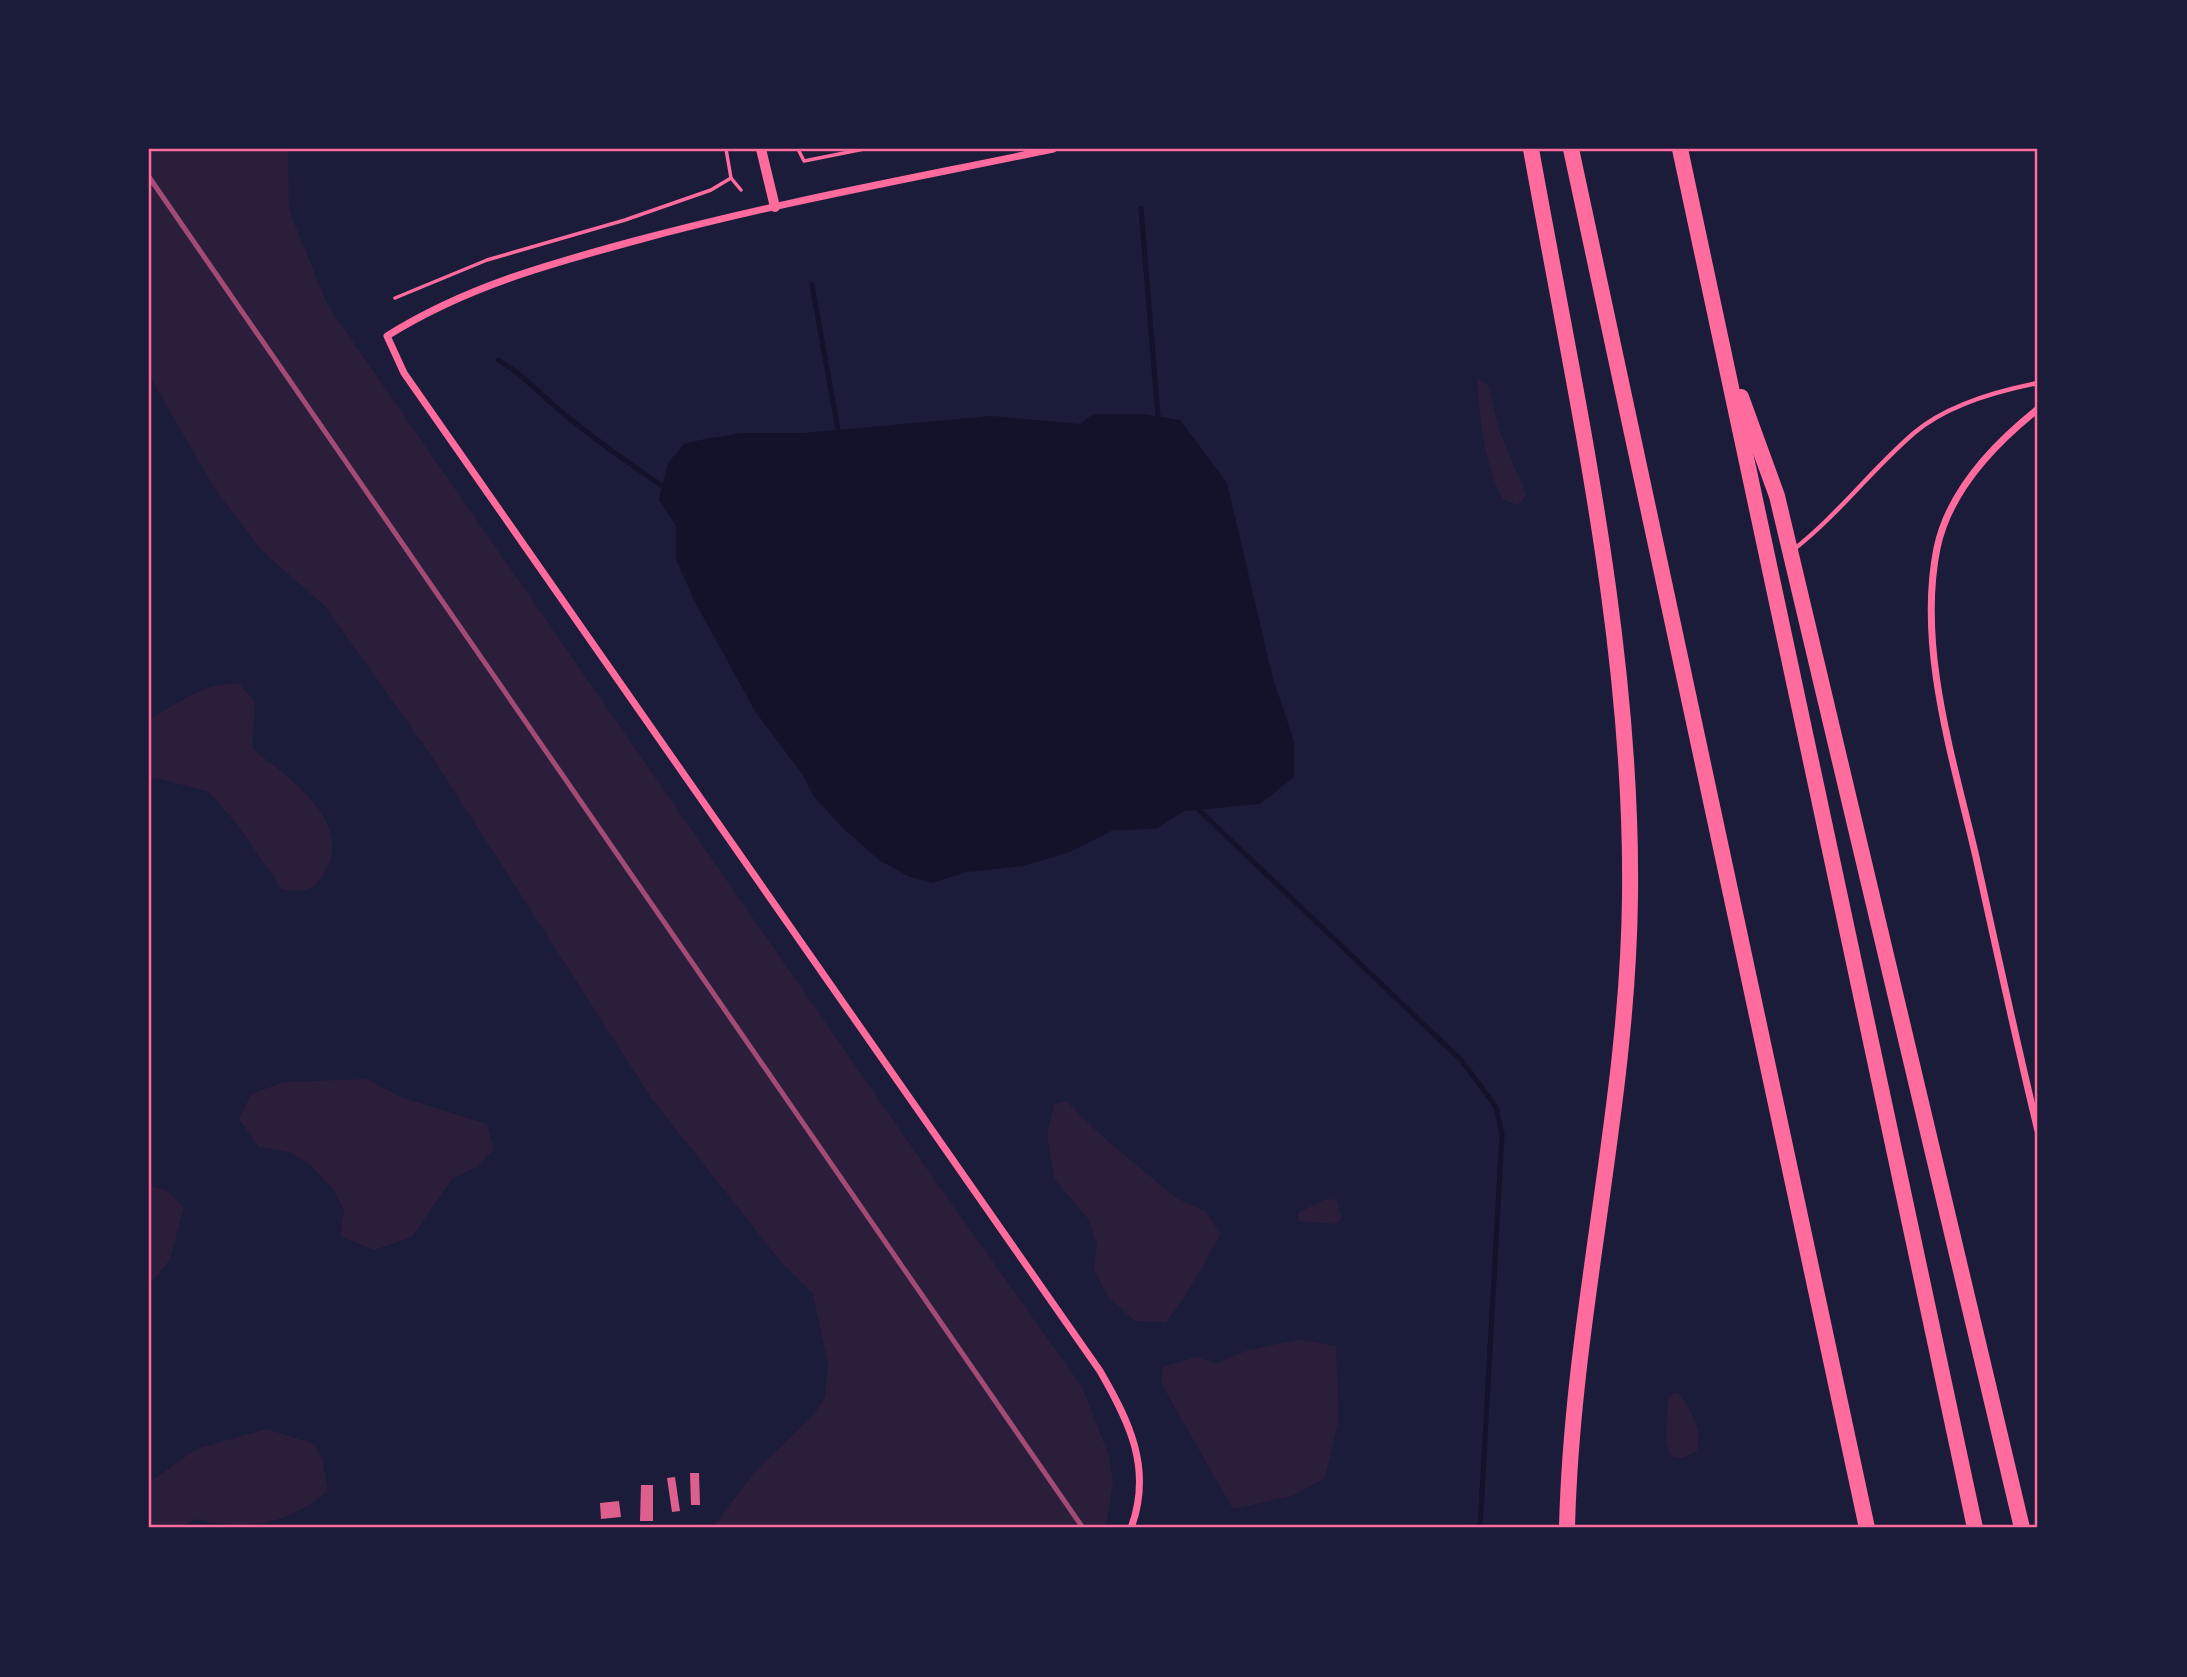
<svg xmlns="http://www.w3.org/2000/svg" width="2187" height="1677" viewBox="0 0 2187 1677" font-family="'Titillium Web',sans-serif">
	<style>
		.green { fill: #2a1e3b }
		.water { fill: #12122b }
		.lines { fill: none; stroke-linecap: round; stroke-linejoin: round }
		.stream { stroke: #12122b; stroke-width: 5 }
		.building { fill: #dd5f8e }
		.path { stroke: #ff6b9d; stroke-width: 3.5 }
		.service { stroke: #ff6b9d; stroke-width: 4.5 }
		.minor { stroke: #ff6b9d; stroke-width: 7 }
		.tertiary { stroke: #ff6b9d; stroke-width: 10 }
		.motorway { stroke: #ff6b9d; stroke-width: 16 }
		.rail { stroke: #a44b75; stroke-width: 5 }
		.neatline { fill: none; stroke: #ff6b9d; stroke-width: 2.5 }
	</style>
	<rect width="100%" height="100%" fill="#1b1b3a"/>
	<g class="green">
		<polygon points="149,149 288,149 289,210 328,306 936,1182 1082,1387 1108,1453 1113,1482 1106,1528 712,1528 753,1474 814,1414 825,1397 828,1365 813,1294 781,1262 652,1099 431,755 325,606 263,552 216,491 149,375"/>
		<path d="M1477 379 1488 384 1500 432 1526 495 1518 505 1502 499C1484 460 1480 422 1477 379Z"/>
		<path d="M238 683 255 701 252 748C288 778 358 823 323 875 313 892 301 893 282 889L239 827 209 792 156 778 149 781V719C183 702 198 684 238 683Z"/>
		<polygon points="368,1079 398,1096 487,1124 494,1149 477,1167 452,1179 412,1237 374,1250 340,1236 344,1210 333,1189 308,1163 288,1152 259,1147 239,1119 251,1094 284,1082"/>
		<polygon points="1066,1101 1103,1137 1176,1198 1205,1211 1221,1234 1184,1298 1166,1322 1135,1321 1107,1296 1094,1269 1097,1244 1089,1220 1054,1178 1047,1136 1054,1104"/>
		<polygon points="151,1186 166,1190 184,1207 170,1259 149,1286"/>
		<polygon points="1336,1199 1342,1219 1334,1224 1298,1221 1298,1213 1324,1200"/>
		<polygon points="1299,1339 1336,1346 1339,1419 1325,1478 1292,1496 1233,1509 1161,1383 1163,1367 1196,1357 1216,1363 1246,1351"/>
		<path d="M1678 1392C1691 1411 1703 1427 1697 1451L1683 1458 1673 1457 1666 1444 1668 1396Z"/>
		<path d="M266 1429 315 1444 322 1458 328 1491C285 1525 249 1532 197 1519L178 1528H149V1483L196 1449Z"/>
	</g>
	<polygon class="water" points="1093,414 1142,414 1180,420 1227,483 1273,679 1294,741 1294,777 1260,804 1184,811 1156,829 1113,830 1070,852 1023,866 967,872 931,883 908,876 879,860 844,829 815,798 802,774 755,711 694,600 676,559 676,526 659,500 668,463 684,444 705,439 741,433 804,433 991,416 1080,424"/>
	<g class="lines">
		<g class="stream">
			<polyline points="1141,209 1158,416"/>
			<polyline points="812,285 838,430"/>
			<path d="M498 360C524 375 542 396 565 415 596 440 628 463 661 485"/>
			<polyline points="1198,809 1462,1061 1496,1107 1502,1134 1480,1528"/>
		</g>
	</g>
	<g class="building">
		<polygon points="690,1473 699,1473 700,1505 691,1505"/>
		<polygon points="675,1477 680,1511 672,1512 667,1478"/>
		<polygon points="641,1485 653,1485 653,1521 640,1521"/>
		<polygon points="619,1501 621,1517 601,1519 600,1503"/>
	</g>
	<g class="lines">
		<g class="path">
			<polyline points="726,149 731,178"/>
			<polyline points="798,149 804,161 864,149"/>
			<polyline points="395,298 487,260 625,220 711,190 731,178 741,190"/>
		</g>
		<path class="service" d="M1793 550C1838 515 1871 470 1914 433 1947 405 1997 391 2038 383"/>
		<g class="minor">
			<path d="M1053 149C914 178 775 203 638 240 549 264 465 287 387 336L404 373 1100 1371C1129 1421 1153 1469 1131 1528"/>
			<path d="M2038 409C1994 444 1949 491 1937 548 1917 648 1953 758 1976 857 1996 948 2016 1040 2038 1131"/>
		</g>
		<polyline class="tertiary" points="761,149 775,207"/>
		<g class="motorway">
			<path d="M1531 149C1575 395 1633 645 1630 896 1628 1108 1572 1316 1567 1528"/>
			<polyline points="1571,149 1867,1528"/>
			<polyline points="1680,149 1975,1528"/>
			<polyline points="1741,397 1777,496 2022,1528"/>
		</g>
		<polyline class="rail" points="149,177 1083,1528"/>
	</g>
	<rect width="2187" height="1677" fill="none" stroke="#1b1b3a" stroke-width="301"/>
	<rect x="150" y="150" width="1886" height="1376" class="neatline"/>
</svg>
